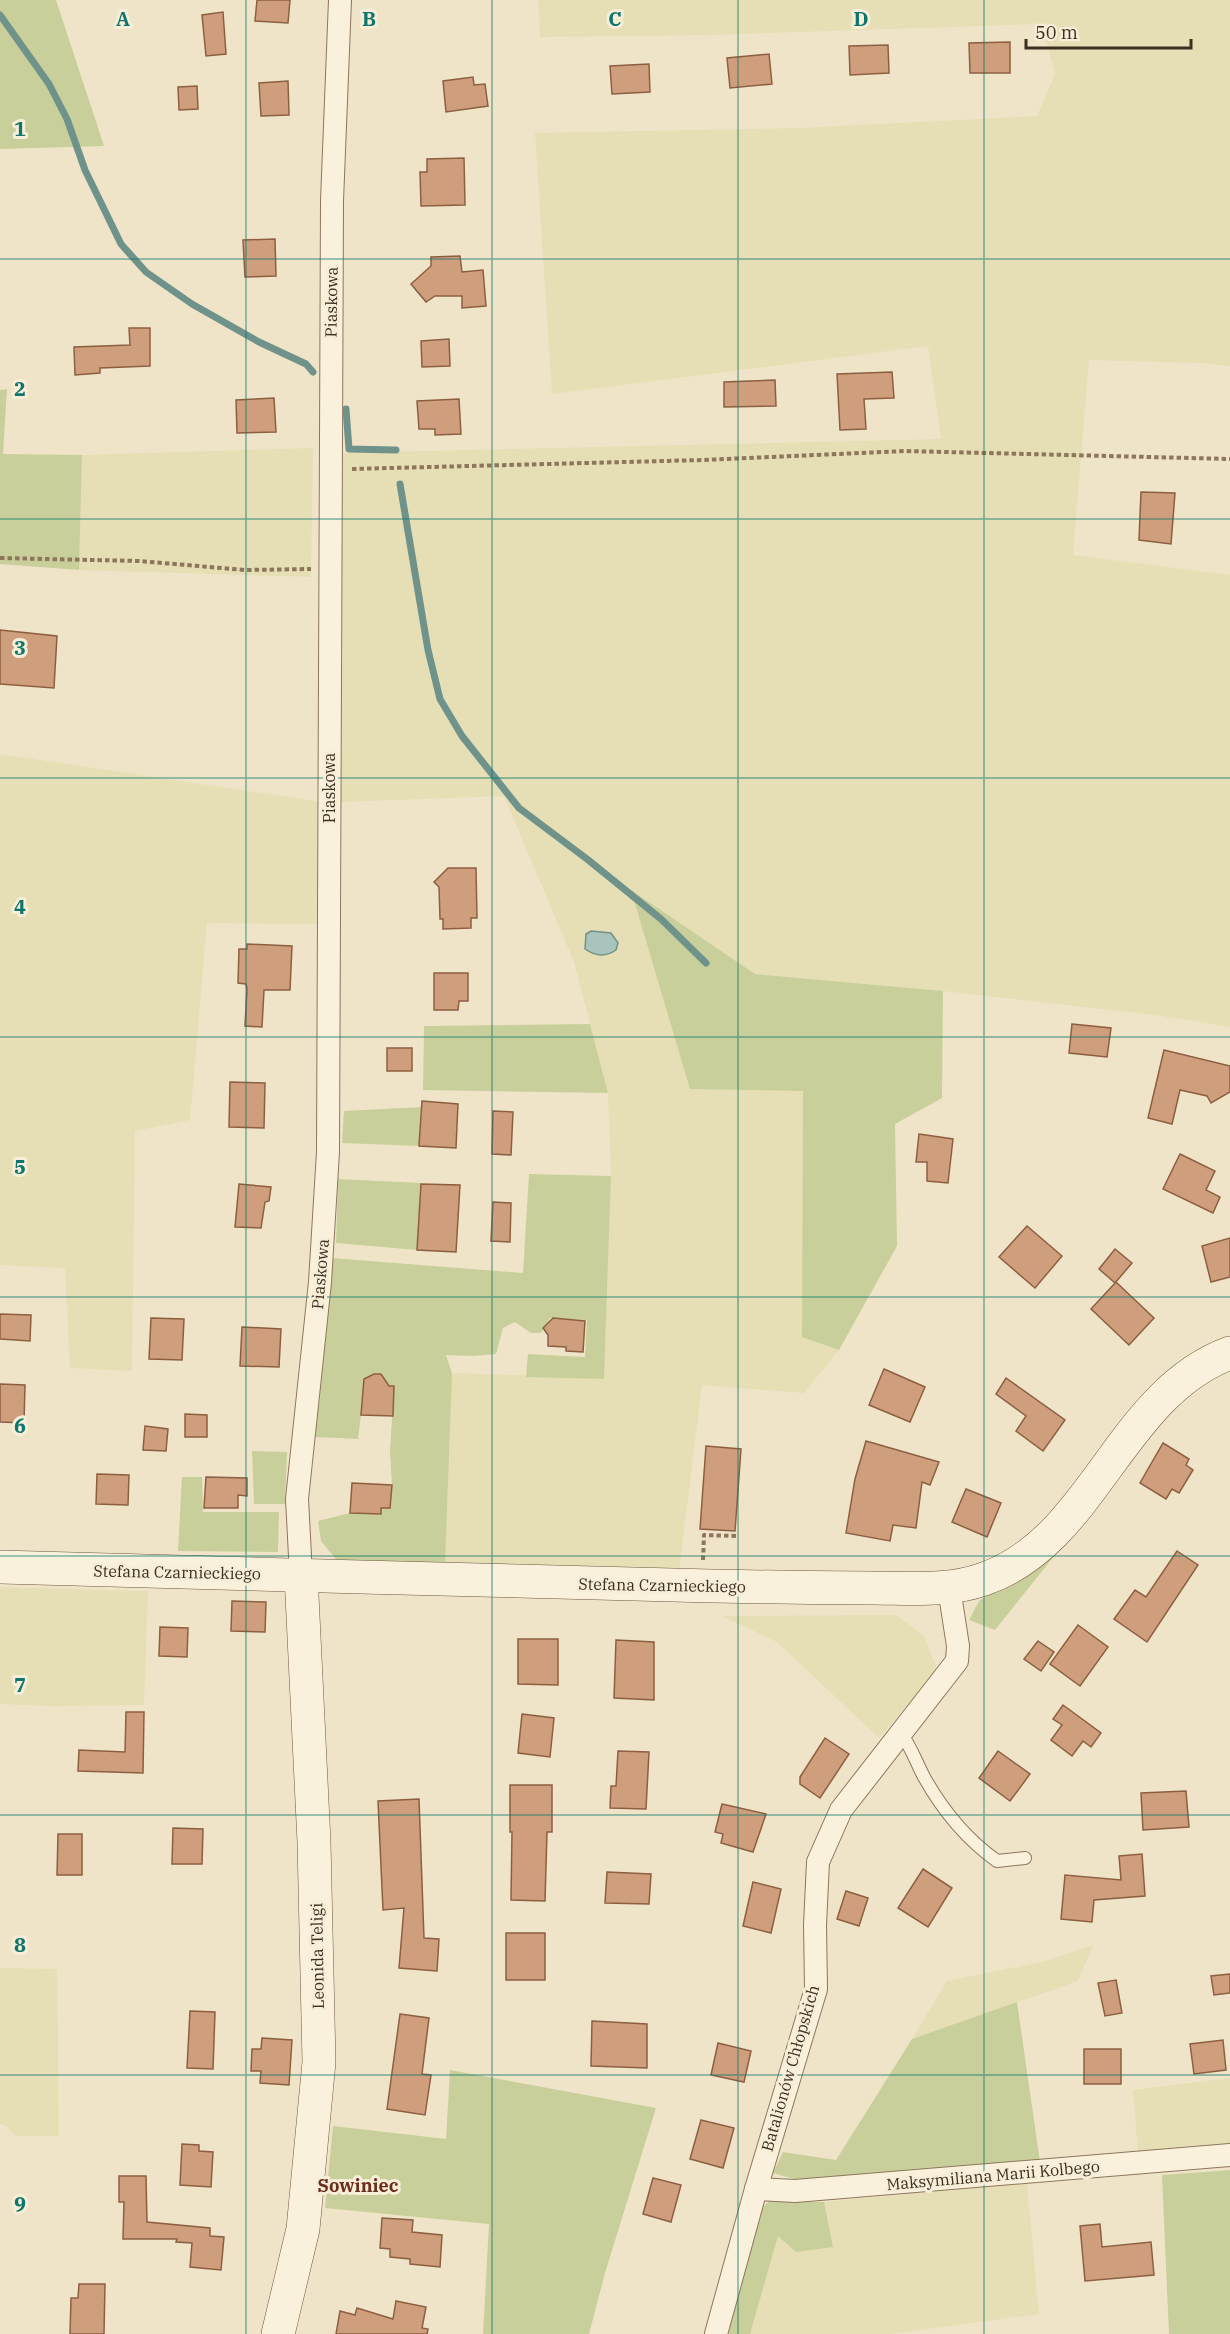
<svg xmlns="http://www.w3.org/2000/svg" width="1230" height="2334" viewBox="0 0 1230 2334" font-family="'IBM Plex Serif',serif">
	<style>
		.farmland { fill: #e6deb5 }
		.green { fill: #c9cf9b }
		.water { fill: #a9c4bc; stroke: #6f938a; stroke-width: 1.5 }
		.lines { fill: none; stroke-linecap: round; stroke-linejoin: round }
		.stream { stroke: #6f938a; stroke-width: 7 }
		.building { fill: #cf9f7d; stroke: #8d5f41; stroke-width: 1.5 }
		.lane-casing { stroke: #8d765c; stroke-width: 14 }
		.street-casing { stroke: #8d765c; stroke-width: 24 }
		.secondary-casing { stroke: #6f573f; stroke-width: 34 }
		.path { stroke: #8d765c; stroke-width: 4; stroke-dasharray: 4.5 3; stroke-linecap: butt }
		.lane { stroke: #faf1dc; stroke-width: 12 }
		.street { stroke: #faf1dc; stroke-width: 22 }
		.secondary { stroke: #faf1dc; stroke-width: 33 }
		.grid { fill: none; stroke: #0f766e; stroke-width: 1.5; stroke-opacity: 0.55 }
		.labels { text-anchor: middle; stroke-width: 6; stroke-linejoin: round; paint-order: stroke }
		.street-label { font-size: 16px; fill: #3d2e20; stroke: #f7eed8 }
		.neighbourhood-label { font-size: 18px; font-weight: bold; fill: #6b2e1e; stroke: #f7eed8 }
		.grid-label { font-size: 20px; text-anchor: middle; font-weight: bold; fill: #0f766e; stroke: #f7eed8; stroke-width: 6; stroke-linejoin: round; paint-order: stroke }
	</style>
	<rect width="100%" height="100%" fill="#f0e4c8"/>
	<g class="farmland">
		<polygon points="538,0 1230,0 1230,366 1202,363 1089,360 1073,555 1230,575 1230,1027 1155,1015 943,991 755,974 632,891 804,1091 802,1337 839,1350 804,1393 702,1385 679,1571 445,1566 452,1373 604,1378 611,1176 608,1093 574,962 504,796 340,802 341,453 941,439 928,346 552,394 535,133 798,128 1037,116 1055,74 1042,24 713,35 540,37"/>
		<polygon points="313,448 311,577 79,570 82,455"/>
		<polygon points="0,754 322,802 321,924 207,923 190,1120 135,1131 132,1371 70,1368 65,1268 0,1265"/>
		<polygon points="0,1587 148,1591 144,1705 52,1706 0,1704"/>
		<polygon points="896,1615 924,1636 937,1669 879,1738 777,1642 722,1616"/>
		<polygon points="1093,1945 1078,1981 912,2039 947,1981 1042,1962"/>
		<polygon points="0,1968 57,1969 59,2136 16,2136 4,2125 0,2124"/>
		<polygon points="1230,2078 1230,2145 1138,2153 1133,2090"/>
		<polygon points="1027,2183 1039,2314 890,2334 750,2334 778,2235 832,2246 824,2202"/>
	</g>
	<g class="green">
		<polygon points="0,0 56,0 104,146 0,149"/>
		<polygon points="7,389 3,454 82,455 79,570 0,564 0,390"/>
		<polygon points="631,890 755,974 943,991 942,1098 895,1124 897,1246 839,1350 802,1337 803,1091 690,1089"/>
		<polygon points="590,1024 608,1093 423,1090 424,1026"/>
		<polygon points="422,1107 419,1146 342,1143 344,1111"/>
		<polygon points="529,1174 611,1176 604,1379 526,1377 528,1354 585,1357 587,1320 550,1318 541,1333 531,1333 515,1322 503,1328 496,1354 473,1356 446,1355 452,1373 445,1566 339,1563 321,1541 318,1521 350,1513 381,1513 381,1508 390,1508 392,1485 390,1451 394,1386 385,1385 384,1379 381,1374 361,1415 358,1439 315,1437 331,1258 523,1273"/>
		<polygon points="338,1179 421,1183 417,1250 336,1243"/>
		<polygon points="252,1451 287,1452 285,1504 254,1504"/>
		<polygon points="182,1477 202,1477 203,1512 279,1512 278,1552 178,1551"/>
		<polygon points="1071,1535 995,1630 969,1620 979,1601"/>
		<polygon points="1017,2002 1040,2162 804,2182 773,2173 783,2152 836,2160 912,2039"/>
		<polygon points="450,2070 656,2108 605,2273 589,2334 483,2334 489,2224 325,2208 333,2126 446,2139"/>
		<polygon points="1230,2170 1230,2334 1169,2334 1162,2175"/>
		<polygon points="769,2201 824,2202 833,2247 796,2252 778,2236 750,2334 727,2334 757,2213"/>
	</g>
	<path class="water" d="M591 931 611 933 618 943 616 950C606 957 595 956 585 949L586 934Z"/>
	<g class="lines">
		<g class="stream">
			<polyline points="0,15 49,84 67,119 85,170 121,244 146,272 192,304 259,342 306,364 313,372"/>
			<polyline points="346,409 349,449 396,450"/>
			<polyline points="400,484 428,650 440,699 462,736 519,808 587,859 661,919 706,963"/>
		</g>
	</g>
	<g class="building">
		<polygon points="257,0 290,0 288,23 255,21"/>
		<polygon points="223,12 226,54 206,56 202,15"/>
		<polygon points="1010,42 1010,73 970,73 969,43"/>
		<polygon points="888,45 889,73 850,75 849,46"/>
		<polygon points="769,54 772,84 730,88 727,58"/>
		<polygon points="649,64 650,92 612,94 610,66"/>
		<polygon points="473,77 474,85 485,84 488,106 446,112 443,81"/>
		<polygon points="288,81 289,115 261,116 259,83"/>
		<polygon points="197,86 198,109 179,110 178,87"/>
		<polygon points="464,158 465,205 421,206 420,172 427,172 427,159"/>
		<polygon points="275,239 276,276 245,277 243,240"/>
		<polygon points="460,256 462,272 483,270 486,306 462,308 462,296 435,296 426,302 411,284 431,266 431,257"/>
		<polygon points="129,328 150,328 150,366 100,368 100,373 75,375 74,347 130,345"/>
		<polygon points="449,339 450,366 422,367 421,341"/>
		<polygon points="892,372 894,398 864,399 866,429 840,430 837,374"/>
		<polygon points="775,380 776,406 724,407 724,382"/>
		<polygon points="274,398 276,432 237,433 236,400"/>
		<polygon points="459,399 461,434 435,435 435,429 419,429 417,401"/>
		<polygon points="1141,492 1175,493 1171,544 1139,540"/>
		<polygon points="0,630 57,636 54,688 0,684"/>
		<polygon points="448,868 476,868 477,918 471,918 471,928 443,929 443,919 440,919 439,887 434,882"/>
		<polygon points="247,944 292,946 290,990 264,990 262,1027 245,1026 247,989 246,984 238,983 239,949 247,949"/>
		<polygon points="434,973 468,973 468,1001 459,1001 458,1010 434,1010"/>
		<polygon points="1072,1024 1111,1028 1107,1057 1069,1053"/>
		<rect x="387" y="1048" width="25" height="23"/>
		<polygon points="1164,1050 1230,1066 1230,1092 1211,1103 1207,1096 1180,1090 1172,1124 1148,1118"/>
		<polygon points="230,1082 265,1083 264,1128 229,1127"/>
		<polygon points="422,1101 458,1104 456,1148 419,1146"/>
		<polygon points="493,1111 513,1112 511,1155 492,1154"/>
		<polygon points="919,1134 953,1139 948,1183 927,1181 927,1162 916,1162"/>
		<polygon points="1180,1154 1215,1171 1206,1190 1220,1197 1213,1213 1163,1189"/>
		<polygon points="239,1184 271,1187 269,1201 265,1202 261,1228 235,1227"/>
		<polygon points="421,1184 460,1185 456,1252 417,1250"/>
		<polygon points="493,1202 511,1203 510,1242 491,1241"/>
		<polygon points="1027,1226 1062,1256 1035,1288 999,1257"/>
		<polygon points="1230,1238 1230,1277 1211,1282 1202,1246"/>
		<polygon points="1115,1249 1132,1263 1115,1283 1099,1269"/>
		<polygon points="1116,1282 1154,1318 1129,1345 1091,1309"/>
		<polygon points="0,1314 31,1315 30,1341 0,1339"/>
		<polygon points="151,1318 184,1319 182,1360 149,1359"/>
		<polygon points="553,1318 585,1321 583,1352 566,1351 566,1347 548,1346 548,1335 543,1328"/>
		<polygon points="242,1327 281,1329 279,1367 240,1366"/>
		<polygon points="884,1369 925,1387 910,1422 869,1405"/>
		<polygon points="374,1374 381,1374 389,1386 394,1386 393,1416 361,1415 364,1379"/>
		<polygon points="1006,1378 1065,1420 1043,1451 1016,1431 1026,1416 996,1394"/>
		<polygon points="0,1384 25,1385 24,1423 0,1422"/>
		<polygon points="185,1414 207,1415 207,1437 185,1437"/>
		<polygon points="145,1426 168,1429 166,1451 143,1450"/>
		<polygon points="866,1441 939,1462 930,1485 922,1482 916,1528 893,1525 890,1541 846,1533 855,1479"/>
		<polygon points="1163,1443 1189,1459 1186,1465 1193,1470 1179,1493 1172,1489 1166,1499 1140,1483"/>
		<polygon points="706,1446 741,1449 735,1531 700,1529"/>
		<polygon points="97,1474 129,1475 128,1505 96,1504"/>
		<polygon points="206,1477 247,1478 247,1496 238,1495 238,1508 204,1508"/>
		<polygon points="352,1483 392,1485 390,1508 381,1508 381,1514 350,1513"/>
		<polygon points="966,1489 1001,1503 987,1537 952,1522"/>
		<polygon points="1177,1551 1198,1565 1147,1642 1114,1619 1135,1590 1146,1597"/>
		<polygon points="232,1601 266,1602 265,1632 231,1631"/>
		<polygon points="1078,1625 1108,1647 1080,1686 1050,1664"/>
		<polygon points="160,1627 188,1628 187,1657 159,1656"/>
		<polygon points="518,1639 558,1639 558,1685 518,1684"/>
		<polygon points="616,1640 654,1642 654,1700 614,1698"/>
		<polygon points="1038,1641 1054,1652 1041,1671 1024,1659"/>
		<polygon points="1063,1705 1101,1733 1091,1747 1083,1741 1072,1756 1051,1740 1062,1725 1053,1719"/>
		<polygon points="126,1712 144,1712 143,1773 78,1771 79,1750 125,1752"/>
		<polygon points="522,1714 554,1718 550,1757 518,1753"/>
		<polygon points="825,1738 849,1754 820,1798 800,1784 800,1777"/>
		<polygon points="618,1751 649,1752 646,1809 610,1808 611,1786 616,1786"/>
		<polygon points="998,1751 1030,1774 1010,1801 979,1778"/>
		<polygon points="510,1785 552,1785 552,1832 547,1832 545,1901 511,1900 512,1832 510,1832"/>
		<polygon points="1186,1791 1189,1827 1143,1830 1141,1793"/>
		<polygon points="419,1799 424,1938 439,1939 437,1971 399,1968 404,1908 383,1910 378,1801"/>
		<polygon points="722,1804 766,1814 753,1852 721,1843 723,1834 715,1832"/>
		<polygon points="173,1828 203,1829 202,1864 172,1864"/>
		<polygon points="58,1834 82,1834 82,1875 57,1875"/>
		<polygon points="1142,1854 1145,1896 1094,1900 1092,1922 1061,1919 1065,1875 1121,1880 1119,1856"/>
		<polygon points="923,1869 952,1888 928,1927 898,1908"/>
		<polygon points="607,1872 651,1874 649,1904 605,1903"/>
		<polygon points="753,1882 781,1889 771,1933 743,1926"/>
		<polygon points="846,1891 868,1898 859,1926 837,1919"/>
		<rect x="506" y="1933" width="39" height="47"/>
		<polygon points="1230,1974 1230,1993 1214,1995 1211,1976"/>
		<polygon points="1116,1980 1122,2013 1105,2016 1098,1983"/>
		<polygon points="190,2011 215,2012 213,2069 187,2068"/>
		<polygon points="400,2014 429,2018 422,2074 431,2075 425,2115 387,2109"/>
		<polygon points="592,2021 647,2024 647,2068 591,2066"/>
		<polygon points="262,2038 292,2040 289,2085 260,2083 261,2071 251,2071 252,2049 261,2049"/>
		<polygon points="1223,2040 1226,2070 1194,2074 1190,2044"/>
		<polygon points="718,2043 751,2051 744,2082 711,2075"/>
		<rect x="1084" y="2049" width="37" height="35"/>
		<polygon points="701,2120 734,2128 723,2168 690,2159"/>
		<polygon points="182,2144 199,2145 199,2151 213,2152 211,2187 180,2185"/>
		<polygon points="119,2176 146,2176 147,2222 210,2228 210,2236 224,2237 221,2270 190,2267 192,2243 176,2242 177,2239 123,2239 124,2202 119,2202"/>
		<polygon points="653,2178 681,2185 671,2222 643,2214"/>
		<polygon points="382,2218 413,2220 412,2232 442,2235 440,2267 410,2264 410,2259 390,2257 390,2249 380,2248"/>
		<polygon points="1100,2224 1102,2247 1151,2242 1154,2275 1085,2281 1080,2226"/>
		<polygon points="79,2284 105,2284 104,2334 70,2334 71,2298 78,2298"/>
		<polygon points="396,2301 426,2307 422,2328 428,2329 427,2334 336,2334 340,2311 355,2315 357,2308 393,2319"/>
	</g>
	<g class="lines">
		<defs>
			<path id="lane" d="M900 1732C911 1746 916 1762 924 1777 943 1811 966 1839 997 1861L1025 1858"/>
			<g id="street">
				<polyline points="301,1575 297,1499 320,1282 328,1152 332,201 340,0"/>
				<polyline points="756,2189 795,2191 1230,2155"/>
				<polyline points="716,2334 756,2189 816,1989 815,1925 818,1862 841,1810 957,1661 958,1646 949,1588"/>
			</g>
			<g id="secondary">
				<path d="M0 1567C237 1573 475 1581 712 1586 766 1587 819 1588 872 1588 910 1588 948 1592 984 1579 1094 1541 1119 1394 1230 1353"/>
				<polyline points="278,2334 303,2229 319,2062 314,1842 301,1575"/>
			</g>
		</defs>
		<use href="#lane" class="lane-casing"/>
		<use href="#street" class="street-casing"/>
		<use href="#secondary" class="secondary-casing"/>
		<g class="path">
			<polyline points="352,469 703,460 905,451 1230,459"/>
			<polyline points="0,558 139,561 245,570 311,569"/>
			<polyline points="703,1560 704,1535 736,1536"/>
		</g>
		<use href="#lane" class="lane"/>
		<use href="#street" class="street"/>
		<use href="#secondary" class="secondary"/>
	</g>
	<path class="grid" d="M246 0V2334M492 0V2334M738 0V2334M984 0V2334M0 259H1230M0 519H1230M0 778H1230M0 1037H1230M0 1297H1230M0 1556H1230M0 1815H1230M0 2075H1230"/>
	<g class="labels">
		<g class="street-label">
			<text transform="translate(331 302) rotate(-89)" y="6">Piaskowa</text>
			<text transform="translate(329 788) rotate(-90)" y="6">Piaskowa</text>
			<text transform="translate(320 1274) rotate(-85)" y="6">Piaskowa</text>
			<text transform="translate(177 1572) rotate(1)" y="6">Stefana Czarnieckiego</text>
			<text transform="translate(662 1585) rotate(1)" y="6">Stefana Czarnieckiego</text>
			<text transform="translate(317 1956) rotate(-91)" y="6">Leonida Teligi</text>
			<text transform="translate(790 2068) rotate(-74)" y="6">Batalionów Chłopskich</text>
			<text transform="translate(993 2175) rotate(-5)" y="6">Maksymiliana Marii Kolbego</text>
		</g>
		<g class="neighbourhood-label">
			<text x="358" y="2192">Sowiniec</text>
		</g>
	</g>
	<g class="grid-label">
		<text x="123" y="26">A</text>
		<text x="369" y="26">B</text>
		<text x="615" y="26">C</text>
		<text x="861" y="26">D</text>
		<text x="20" y="136">1</text>
		<text x="20" y="396">2</text>
		<text x="20" y="655">3</text>
		<text x="20" y="914">4</text>
		<text x="20" y="1174">5</text>
		<text x="20" y="1433">6</text>
		<text x="20" y="1692">7</text>
		<text x="20" y="1952">8</text>
		<text x="20" y="2211">9</text>
	</g>
	<path d="M1026 39v9h165v-9" fill="none" stroke="#3d2e20" stroke-width="3"/>
	<text x="1035" y="39" font-size="18" fill="#3d2e20" stroke="#f7eed8" stroke-width="4.5" paint-order="stroke">50 m</text>
</svg>
